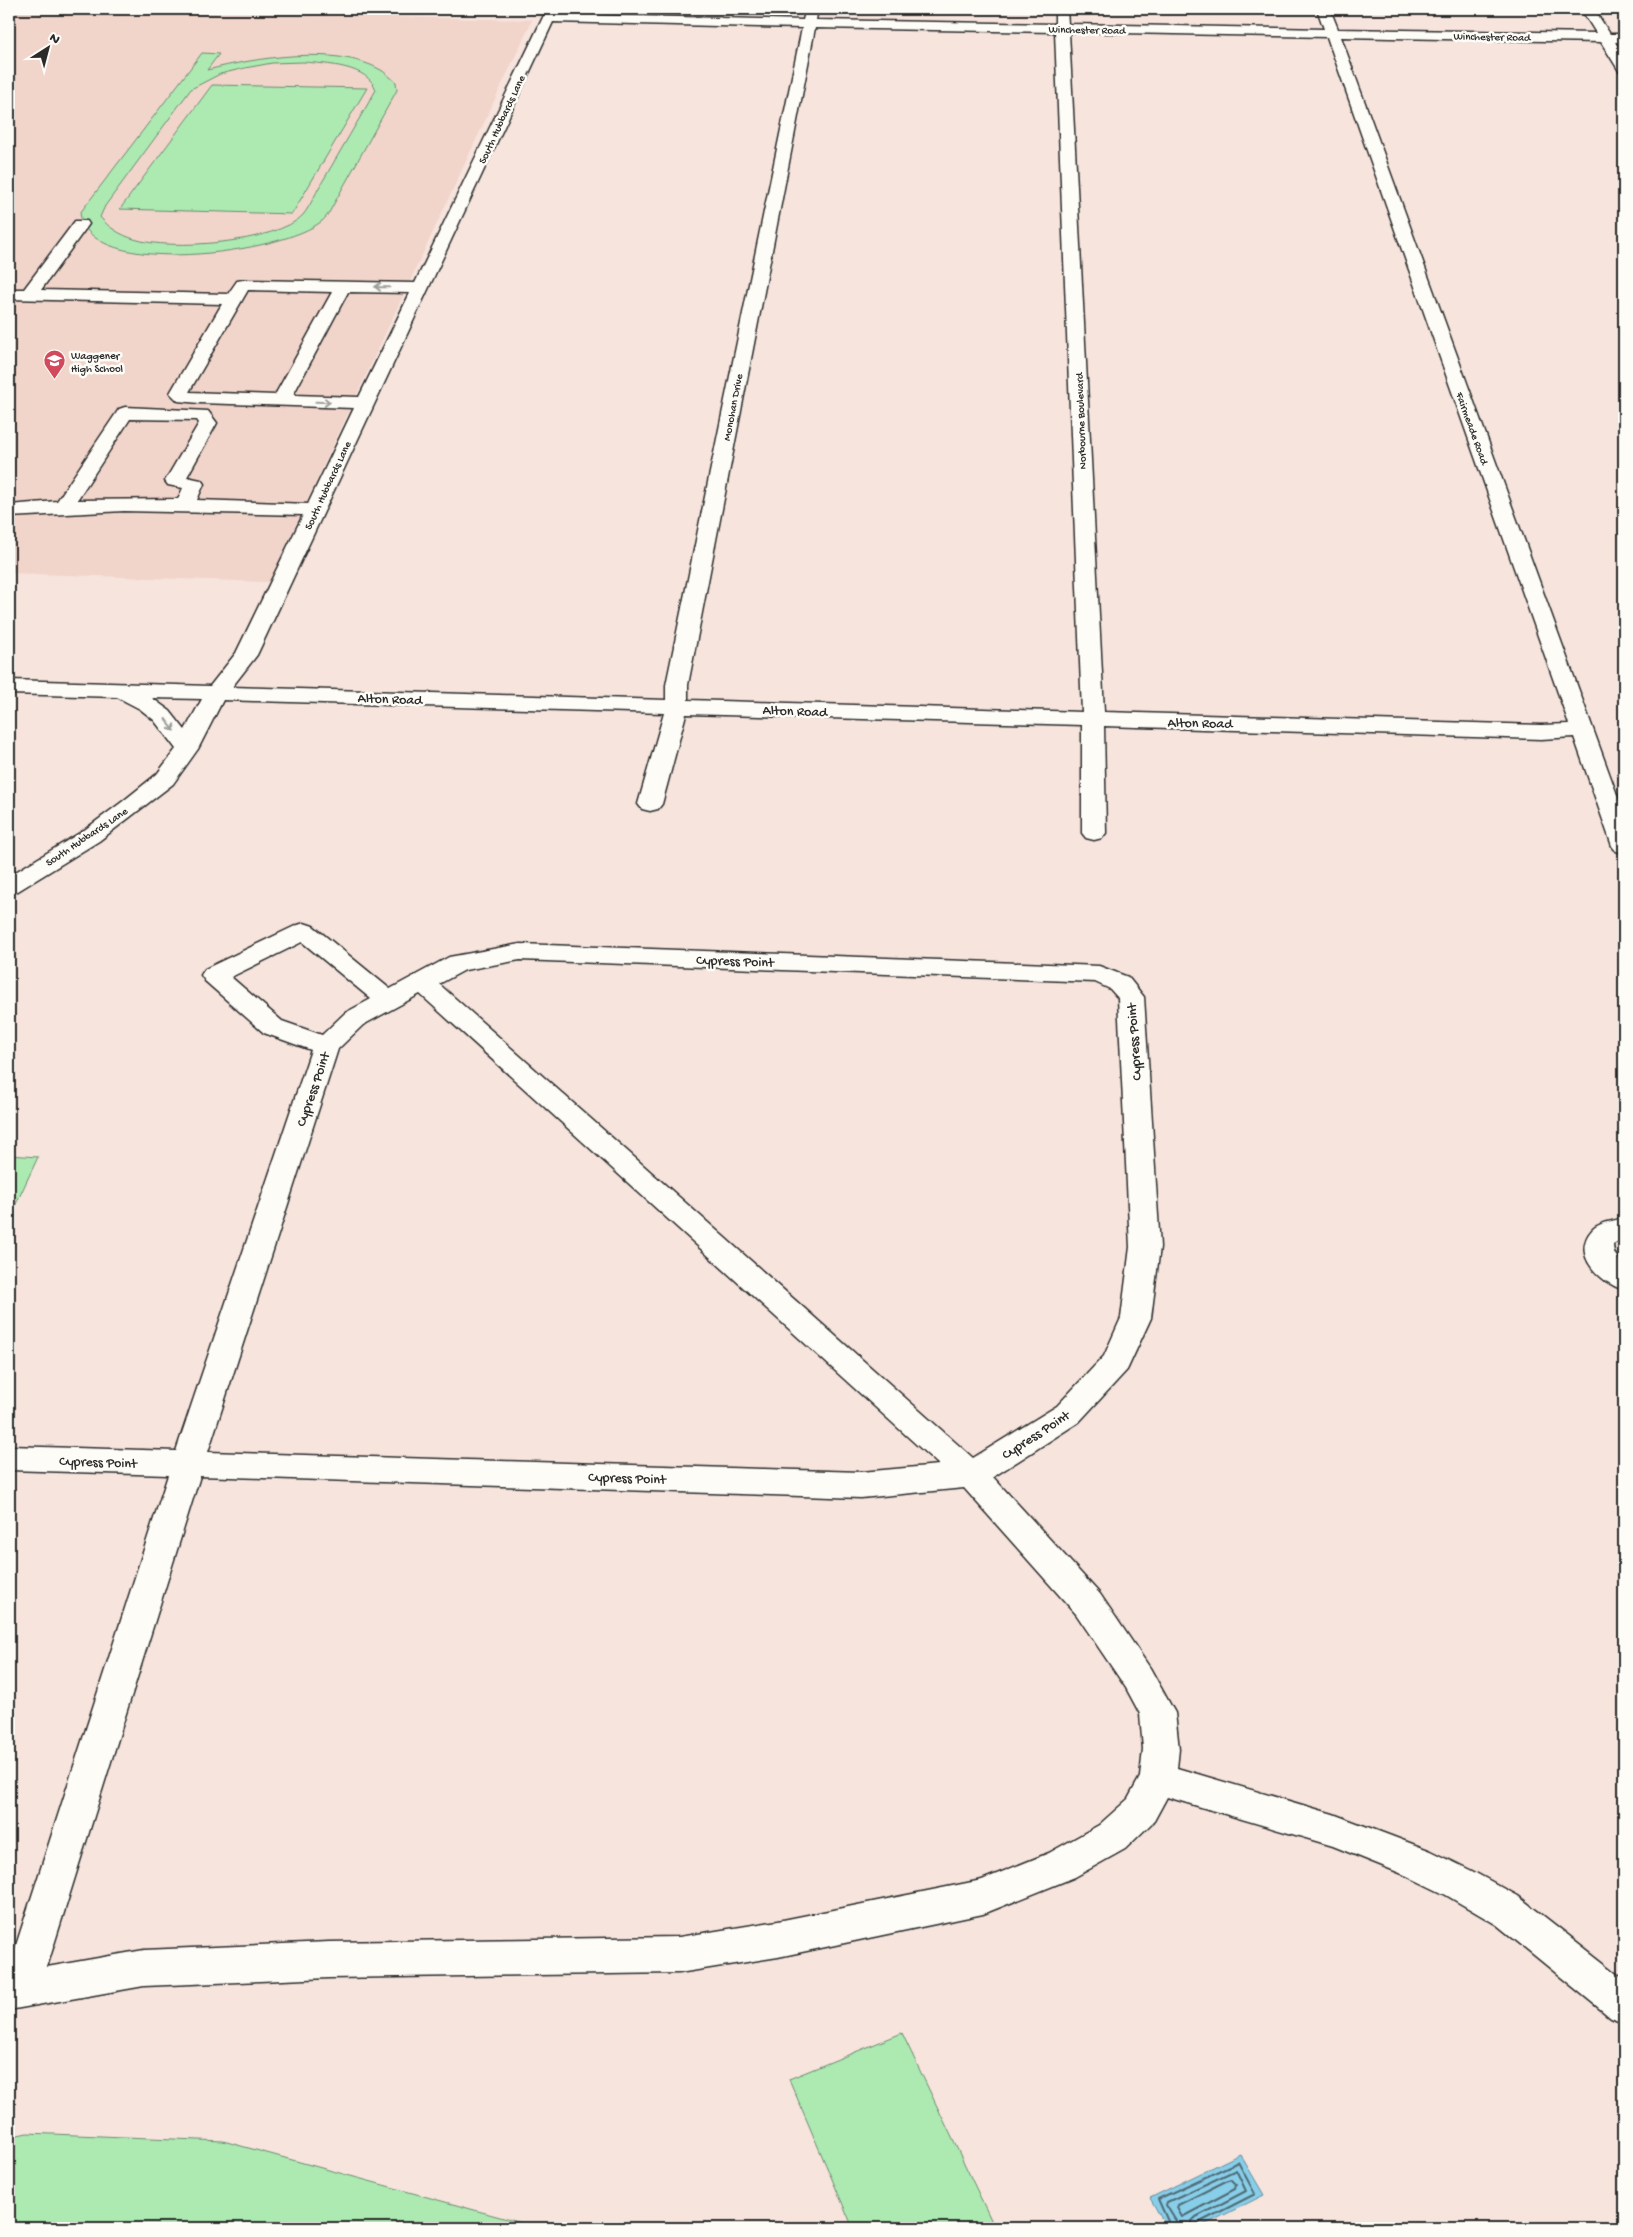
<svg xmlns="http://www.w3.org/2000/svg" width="1633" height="2237" viewBox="0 0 1633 2237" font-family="'Gochi Hand',sans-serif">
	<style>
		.built { fill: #f1d4ca }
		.green { fill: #aceab2; stroke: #6c8a6e; fill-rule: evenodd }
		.water { fill: #88cee9; stroke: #638d9d }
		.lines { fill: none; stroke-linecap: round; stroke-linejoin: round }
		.shore { stroke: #506c77; stroke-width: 2 }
		.minor-casing { stroke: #2b2b2b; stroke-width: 3 }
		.minor { fill: #fdfcf7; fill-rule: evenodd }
		.oneway { stroke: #9e9e9b }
		.labels { text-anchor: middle; stroke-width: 5; stroke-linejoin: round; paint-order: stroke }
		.far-street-label { font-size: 11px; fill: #2b2b2b; stroke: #fdfcf7 }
		.far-poi-label { font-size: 11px; fill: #2b2b2b; stroke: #fdfcf7; text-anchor: start }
		.street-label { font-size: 14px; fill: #2b2b2b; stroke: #fdfcf7 }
	</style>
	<rect width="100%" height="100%" fill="#f6e4dd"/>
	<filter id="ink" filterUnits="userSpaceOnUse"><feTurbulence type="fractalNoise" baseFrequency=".02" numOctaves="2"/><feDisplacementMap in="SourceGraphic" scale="10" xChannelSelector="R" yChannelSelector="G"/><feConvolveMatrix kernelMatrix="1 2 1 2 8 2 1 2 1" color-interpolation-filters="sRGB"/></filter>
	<g filter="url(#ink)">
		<polygon class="built" points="9,9 532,20 269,582 9,573"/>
		<g class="green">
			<path d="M202 53 219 54 207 70C255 58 336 44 381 70 386 73 391 78 396 82L397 90 331 209C329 213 326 218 322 221 284 253 87 281 80 213ZM303 62C326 64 368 65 376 90 359 120 341 149 324 179 317 190 311 205 303 215 277 243 169 251 134 239 121 235 109 228 100 217L105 206 191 89 220 74 245 68 272 63Z"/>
			<polygon points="212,85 367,88 292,214 120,209"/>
			<polygon points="9,1155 38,1157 9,1219"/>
			<polygon points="902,2033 995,2228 853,2228 789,2079"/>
			<polygon points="27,2133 223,2141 540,2228 9,2228 9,2137"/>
		</g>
		<polygon class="water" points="1240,2154 1264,2195 1198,2228 1167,2228 1150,2198"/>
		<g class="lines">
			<g class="shore">
				<polygon points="1230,2179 1236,2185 1235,2189 1182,2217 1177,2208 1178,2205"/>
				<polyline points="1171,2228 1158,2199 1238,2162 1255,2194 1200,2222 1197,2228"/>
				<polyline points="1177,2228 1176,2221 1166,2205 1167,2202 1236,2170 1246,2191 1196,2217 1192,2221 1191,2228"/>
			</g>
			<defs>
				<g id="minor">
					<path d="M547 9H559L557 14 803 20 806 9H818L816 20 1055 24V9H1067L1068 24 1324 29 1317 9H1330L1338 29 1596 33 1581 9H1594L1610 34H1624V42H1615L1624 57V72L1619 71 1601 42 1341 37 1624 814V853L1616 851 1612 846 1574 737 1541 739 1104 726 1106 833 1102 838 1094 840 1086 838 1082 833V725L686 714 662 804 658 809 650 811 642 809 638 804 664 713 223 700 198 749 173 784 99 841 18 891 9 893V876L83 831 122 802 157 774 176 749 154 720 140 709 117 697 9 694V680L210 686 236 653 303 515 124 511 9 517V505L57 501 119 409 125 407 208 411 217 423 187 477 201 480 204 484 197 500 308 504 354 408 199 403 178 401 170 393 222 304 9 299V289H24L75 221H87L89 224 41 290 228 294 237 281 243 280 415 283ZM553 22 802 28 666 685V700L232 687 257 655ZM815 28 1055 32 1082 712 688 700V685ZM1069 32 1327 37 1569 724 1541 725 1104 712ZM248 290 332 292 275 395 189 392ZM348 292 410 293 359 397 293 395ZM130 419 197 420 199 423 165 481 168 485 183 488 178 499 77 500ZM152 698 202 699 185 730 170 711Z"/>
					<path d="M304 923 313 926 390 989 449 957 520 944 1099 966 1128 977 1144 997 1160 1247 1151 1318 1127 1370 1079 1422 993 1477 1100 1594 1150 1668 1175 1713 1179 1749 1177 1768 1333 1814 1431 1851 1472 1871 1518 1896 1624 1979V2022L1610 2017 1497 1925 1446 1895 1405 1875 1333 1846 1167 1797 1154 1821 1125 1849 1075 1877 983 1914 778 1957 679 1973 329 1978 144 1986 9 2010V1967L168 1475 9 1470V1446L176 1451 311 1050 264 1033 205 981 201 975 205 969 295 926ZM302 942 371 999 345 1013 322 1035 282 1021 231 977ZM520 960 1095 982 1110 989 1118 998 1130 1247 1121 1318 1104 1356 1057 1406 973 1458 439 984 465 970ZM420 994 939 1465 861 1472 208 1452 338 1049 363 1025ZM200 1476 861 1498 964 1488 1076 1614 1126 1688 1140 1714 1143 1749 1140 1777 1128 1799 1099 1825 1049 1853 982 1880 778 1921 679 1937 329 1942 144 1950 47 1967Z"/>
					<path d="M1624 1218V1238L1613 1244C1613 1254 1617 1258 1624 1265V1290C1601 1283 1570 1255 1592 1230 1599 1222 1614 1221 1624 1218Z"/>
				</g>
			</defs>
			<use href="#minor" class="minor-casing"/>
			<use href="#minor" class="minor"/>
		</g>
		<defs><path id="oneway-shaft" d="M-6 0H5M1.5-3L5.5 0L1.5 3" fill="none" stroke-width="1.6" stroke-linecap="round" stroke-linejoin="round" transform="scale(1.25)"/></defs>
		<g class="oneway">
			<use href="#oneway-shaft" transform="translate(382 287) rotate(-179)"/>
			<use href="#oneway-shaft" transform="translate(323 402) rotate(2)"/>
			<use href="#oneway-shaft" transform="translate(170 725) rotate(54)"/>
		</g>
	</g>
	<defs>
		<symbol id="school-pin" viewBox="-11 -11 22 30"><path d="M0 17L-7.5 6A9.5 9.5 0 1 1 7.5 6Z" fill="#d1495b" stroke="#fdfcf7"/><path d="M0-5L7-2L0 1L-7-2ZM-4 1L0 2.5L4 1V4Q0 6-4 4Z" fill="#fff"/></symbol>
	</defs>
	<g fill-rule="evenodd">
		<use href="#school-pin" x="42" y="348" width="25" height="34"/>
	</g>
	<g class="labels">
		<g class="far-street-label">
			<text transform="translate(1087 29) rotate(1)" y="4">Winchester Road</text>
			<text transform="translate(1492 36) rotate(1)" y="4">Winchester Road</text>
			<text transform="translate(501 119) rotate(-65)" y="4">South Hubbards Lane</text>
			<text transform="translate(732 407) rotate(-79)" y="4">Monohan Drive</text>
			<text transform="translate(1080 421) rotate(-92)" y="4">Norbourne Boulevard</text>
			<text transform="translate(1473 428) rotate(70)" y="4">Fairmeade Road</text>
			<text transform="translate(327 485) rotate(-65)" y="4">South Hubbards Lane</text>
			<text transform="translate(86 836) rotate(-34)" y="4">South Hubbards Lane</text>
		</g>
		<g class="far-poi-label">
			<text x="71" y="359">Waggener<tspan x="71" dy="13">High School</tspan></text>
		</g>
		<g class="street-label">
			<text transform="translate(390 698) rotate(2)" y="5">Alton Road</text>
			<text transform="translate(795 710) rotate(2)" y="5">Alton Road</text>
			<text transform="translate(1200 722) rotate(1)" y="5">Alton Road</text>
			<text transform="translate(735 960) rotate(2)" y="5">Cypress Point</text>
			<text transform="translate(1133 1042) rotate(-94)" y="5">Cypress Point</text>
			<text transform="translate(312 1089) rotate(-71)" y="5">Cypress Point</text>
			<text transform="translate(1035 1434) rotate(-33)" y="5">Cypress Point</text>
			<text transform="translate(98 1461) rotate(2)" y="5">Cypress Point</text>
			<text transform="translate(627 1477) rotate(2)" y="5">Cypress Point</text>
		</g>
	</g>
	<rect width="1633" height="2237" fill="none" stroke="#fdfcf7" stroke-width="30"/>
	<rect x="15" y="15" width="1603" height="2207" fill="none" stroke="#2b2b2b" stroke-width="2" filter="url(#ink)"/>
	<g transform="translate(48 48) rotate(36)" stroke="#fdfcf7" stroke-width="4" paint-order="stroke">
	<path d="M0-4L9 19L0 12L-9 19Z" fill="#2b2b2b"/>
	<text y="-8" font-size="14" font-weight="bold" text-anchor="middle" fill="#2b2b2b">N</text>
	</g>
</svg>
